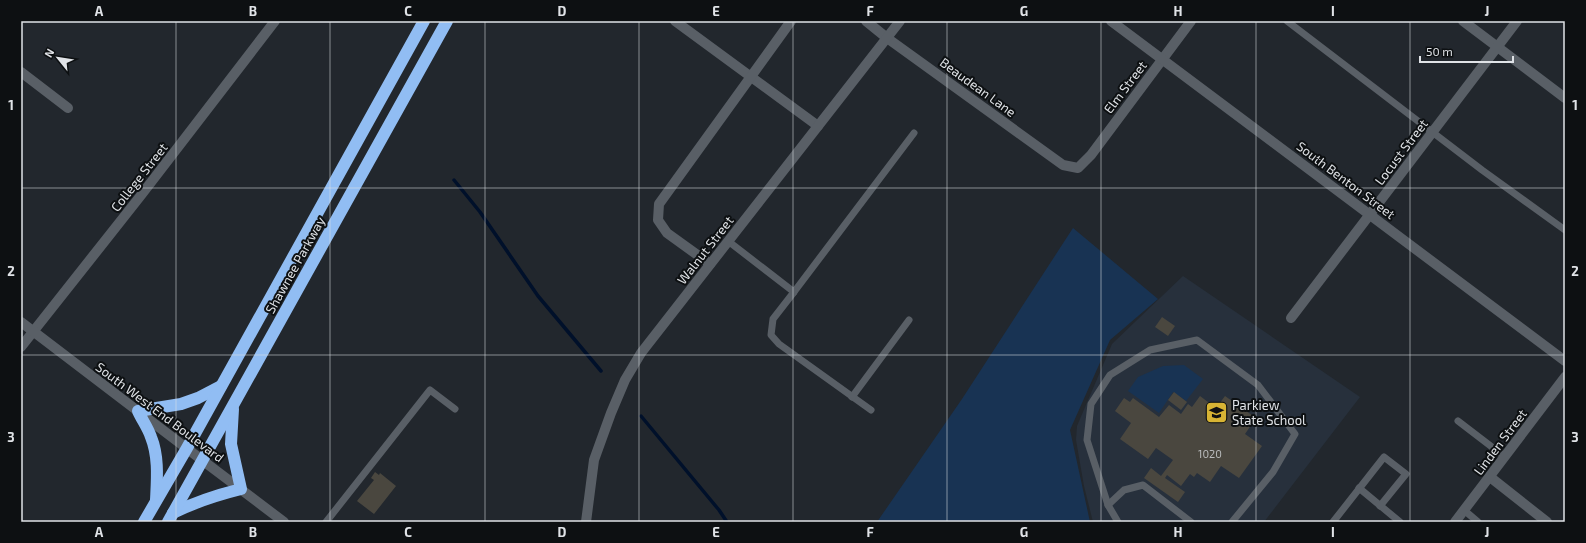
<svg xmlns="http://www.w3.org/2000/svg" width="1586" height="543" viewBox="0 0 1586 543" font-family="'Exo 2',sans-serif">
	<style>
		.built { fill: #27303c }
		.green { fill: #183353 }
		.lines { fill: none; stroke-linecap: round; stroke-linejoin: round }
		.stream { stroke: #00102a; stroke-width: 3.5 }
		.building { fill: #4a473f }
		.lane { stroke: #595f66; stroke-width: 7 }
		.street { stroke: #595f66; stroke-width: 10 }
		.secondary { stroke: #595f66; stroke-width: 10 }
		.highway { stroke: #91bdf3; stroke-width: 12 }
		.grid { fill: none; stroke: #e0e3e7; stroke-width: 1; stroke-opacity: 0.55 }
		.labels { text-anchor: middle; stroke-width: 4; stroke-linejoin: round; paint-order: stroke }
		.number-label { font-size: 11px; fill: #babcbd }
		.street-label { font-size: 13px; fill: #e0e3e7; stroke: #0d1012 }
		.poi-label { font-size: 13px; fill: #e0e3e7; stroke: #0d1012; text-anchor: start }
		.neatline { fill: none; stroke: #e0e3e7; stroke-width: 1.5 }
		.grid-label { font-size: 13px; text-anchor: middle; font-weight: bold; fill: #e0e3e7 }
	</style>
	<rect width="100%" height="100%" fill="#22272d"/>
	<polygon class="built" points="1183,276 1360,397 1264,522 1093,522 1084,486 1076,440 1077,426 1112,344"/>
	<g class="green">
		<polygon points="1073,228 1158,299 1110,340 1070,430 1090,522 877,522 962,399"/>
		<polygon points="1184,365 1203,379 1186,401 1173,392 1159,413 1128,391 1138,377 1163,366"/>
	</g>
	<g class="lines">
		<g class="stream">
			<polyline points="454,180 480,212 538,296 601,371"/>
			<polyline points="641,416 719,510 727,522"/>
		</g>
	</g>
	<g class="building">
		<polygon points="1162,317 1175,326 1168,336 1155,327"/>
		<polygon points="1174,392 1187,402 1181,410 1168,400"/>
		<polygon points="1200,396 1216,408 1225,396 1256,418 1245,434 1262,446 1239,478 1221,466 1210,482 1197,473 1194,477 1190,474 1181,486 1167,475 1165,478 1185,492 1178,502 1144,478 1151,468 1161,476 1173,460 1156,448 1148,459 1120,439 1131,423 1115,411 1124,398 1130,402 1133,398 1159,417 1169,405 1181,414 1188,404 1192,407"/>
		<polygon points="375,472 379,475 380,473 396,486 374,514 357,501 374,480 371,478"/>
	</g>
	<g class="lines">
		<g class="lane">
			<polyline points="1287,21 1482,170 1565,230"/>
			<polyline points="728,241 794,292 914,133"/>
			<polyline points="794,292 773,319 771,335 779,344 871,410"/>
			<polyline points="852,397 909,320"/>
			<polyline points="1458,421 1505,457"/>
			<polyline points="1359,488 1400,522"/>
			<polyline points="1108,505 1124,490 1143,485 1191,522"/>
			<polyline points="1464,510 1478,522"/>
			<polyline points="326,522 430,390 455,409"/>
			<polyline points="1118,522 1108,505 1087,440 1091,404 1110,375 1150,350 1197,340 1258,385 1295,434 1273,472 1232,522"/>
			<polyline points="1333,522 1384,457 1406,474 1380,506"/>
		</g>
		<g class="street">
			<polyline points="675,21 818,126"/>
			<polyline points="866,21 887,38 1063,165 1078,168 1091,155 1191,21"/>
			<polyline points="1111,21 1565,361"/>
			<polyline points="1463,21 1565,98"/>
			<polyline points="21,72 68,108"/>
			<polyline points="710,264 667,233 658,220 659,204 791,21"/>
			<polyline points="1291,318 1517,21"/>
			<polyline points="21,347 142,194 275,21"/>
			<polyline points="202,460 284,522"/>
			<polyline points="1490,477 1547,522"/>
			<polyline points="586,522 594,460 611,413 625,380 641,353 900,21"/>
			<polyline points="1455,522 1565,377"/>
		</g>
		<polyline class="secondary" points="21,322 202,460"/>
		<g class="highway">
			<path d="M156 500C157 479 159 457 151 437 148 428 142 420 138 411L181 404 198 398 221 386"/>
			<path d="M173 513C195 502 217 495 241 489L231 444 233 409"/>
			<polyline points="144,522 187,448 424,21"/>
			<polyline points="168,522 447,21"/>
		</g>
	</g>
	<path class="grid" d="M176 21V522M330 21V522M485 21V522M639 21V522M793 21V522M947 21V522M1101 21V522M1256 21V522M1410 21V522M21 188H1565M21 355H1565"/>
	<defs>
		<symbol id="school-square" viewBox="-11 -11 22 22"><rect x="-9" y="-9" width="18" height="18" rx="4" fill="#d8b434" stroke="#0d1012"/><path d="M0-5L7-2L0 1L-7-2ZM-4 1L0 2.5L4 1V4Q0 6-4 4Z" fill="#111"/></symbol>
	</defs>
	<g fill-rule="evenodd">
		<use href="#school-square" x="1204" y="400" width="25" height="25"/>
	</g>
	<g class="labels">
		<g class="number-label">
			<text x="1210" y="458">1020</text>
		</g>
		<g class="street-label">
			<text transform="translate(978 87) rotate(36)" y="5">Beaudean Lane</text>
			<text transform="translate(1125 87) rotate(-53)" y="5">Elm Street</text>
			<text transform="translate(1401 152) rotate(-53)" y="5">Locust Street</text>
			<text transform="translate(139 177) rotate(-52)" y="5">College Street</text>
			<text transform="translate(1346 180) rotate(37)" y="5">South Benton Street</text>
			<text transform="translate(705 250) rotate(-52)" y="5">Walnut Street</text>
			<text transform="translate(295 265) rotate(-61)" y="5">Shawnee Parkway</text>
			<text transform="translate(160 412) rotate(37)" y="5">South West End Boulevard</text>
			<text transform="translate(1500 442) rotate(-53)" y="5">Linden Street</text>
		</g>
		<g class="poi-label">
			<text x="1232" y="410">Parkiew<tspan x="1232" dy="15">State School</tspan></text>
		</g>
	</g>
	<rect width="1586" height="543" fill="none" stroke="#0d1012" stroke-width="44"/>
	<g transform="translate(58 58) rotate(300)" stroke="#0d1012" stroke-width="3" paint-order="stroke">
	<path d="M0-3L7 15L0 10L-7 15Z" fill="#e0e3e7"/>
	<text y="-6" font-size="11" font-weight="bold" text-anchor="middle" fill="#e0e3e7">N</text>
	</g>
	<path d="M1420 56v6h93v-6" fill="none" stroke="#e0e3e7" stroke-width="2"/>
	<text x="1426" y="56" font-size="12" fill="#e0e3e7" stroke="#0d1012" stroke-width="3" paint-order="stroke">50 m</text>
	<rect x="22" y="22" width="1542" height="499" class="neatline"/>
	<g class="grid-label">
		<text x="99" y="16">A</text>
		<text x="253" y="16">B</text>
		<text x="408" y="16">C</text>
		<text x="562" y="16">D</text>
		<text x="716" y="16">E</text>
		<text x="870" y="16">F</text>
		<text x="1024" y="16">G</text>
		<text x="1178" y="16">H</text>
		<text x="1333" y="16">I</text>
		<text x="1487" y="16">J</text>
		<text x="11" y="110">1</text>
		<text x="1575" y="110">1</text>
		<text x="11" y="276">2</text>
		<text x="1575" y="276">2</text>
		<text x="11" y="442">3</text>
		<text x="1575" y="442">3</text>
		<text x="99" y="537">A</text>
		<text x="253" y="537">B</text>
		<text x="408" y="537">C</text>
		<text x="562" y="537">D</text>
		<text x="716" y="537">E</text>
		<text x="870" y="537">F</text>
		<text x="1024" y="537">G</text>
		<text x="1178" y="537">H</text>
		<text x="1333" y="537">I</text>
		<text x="1487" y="537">J</text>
	</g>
</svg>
